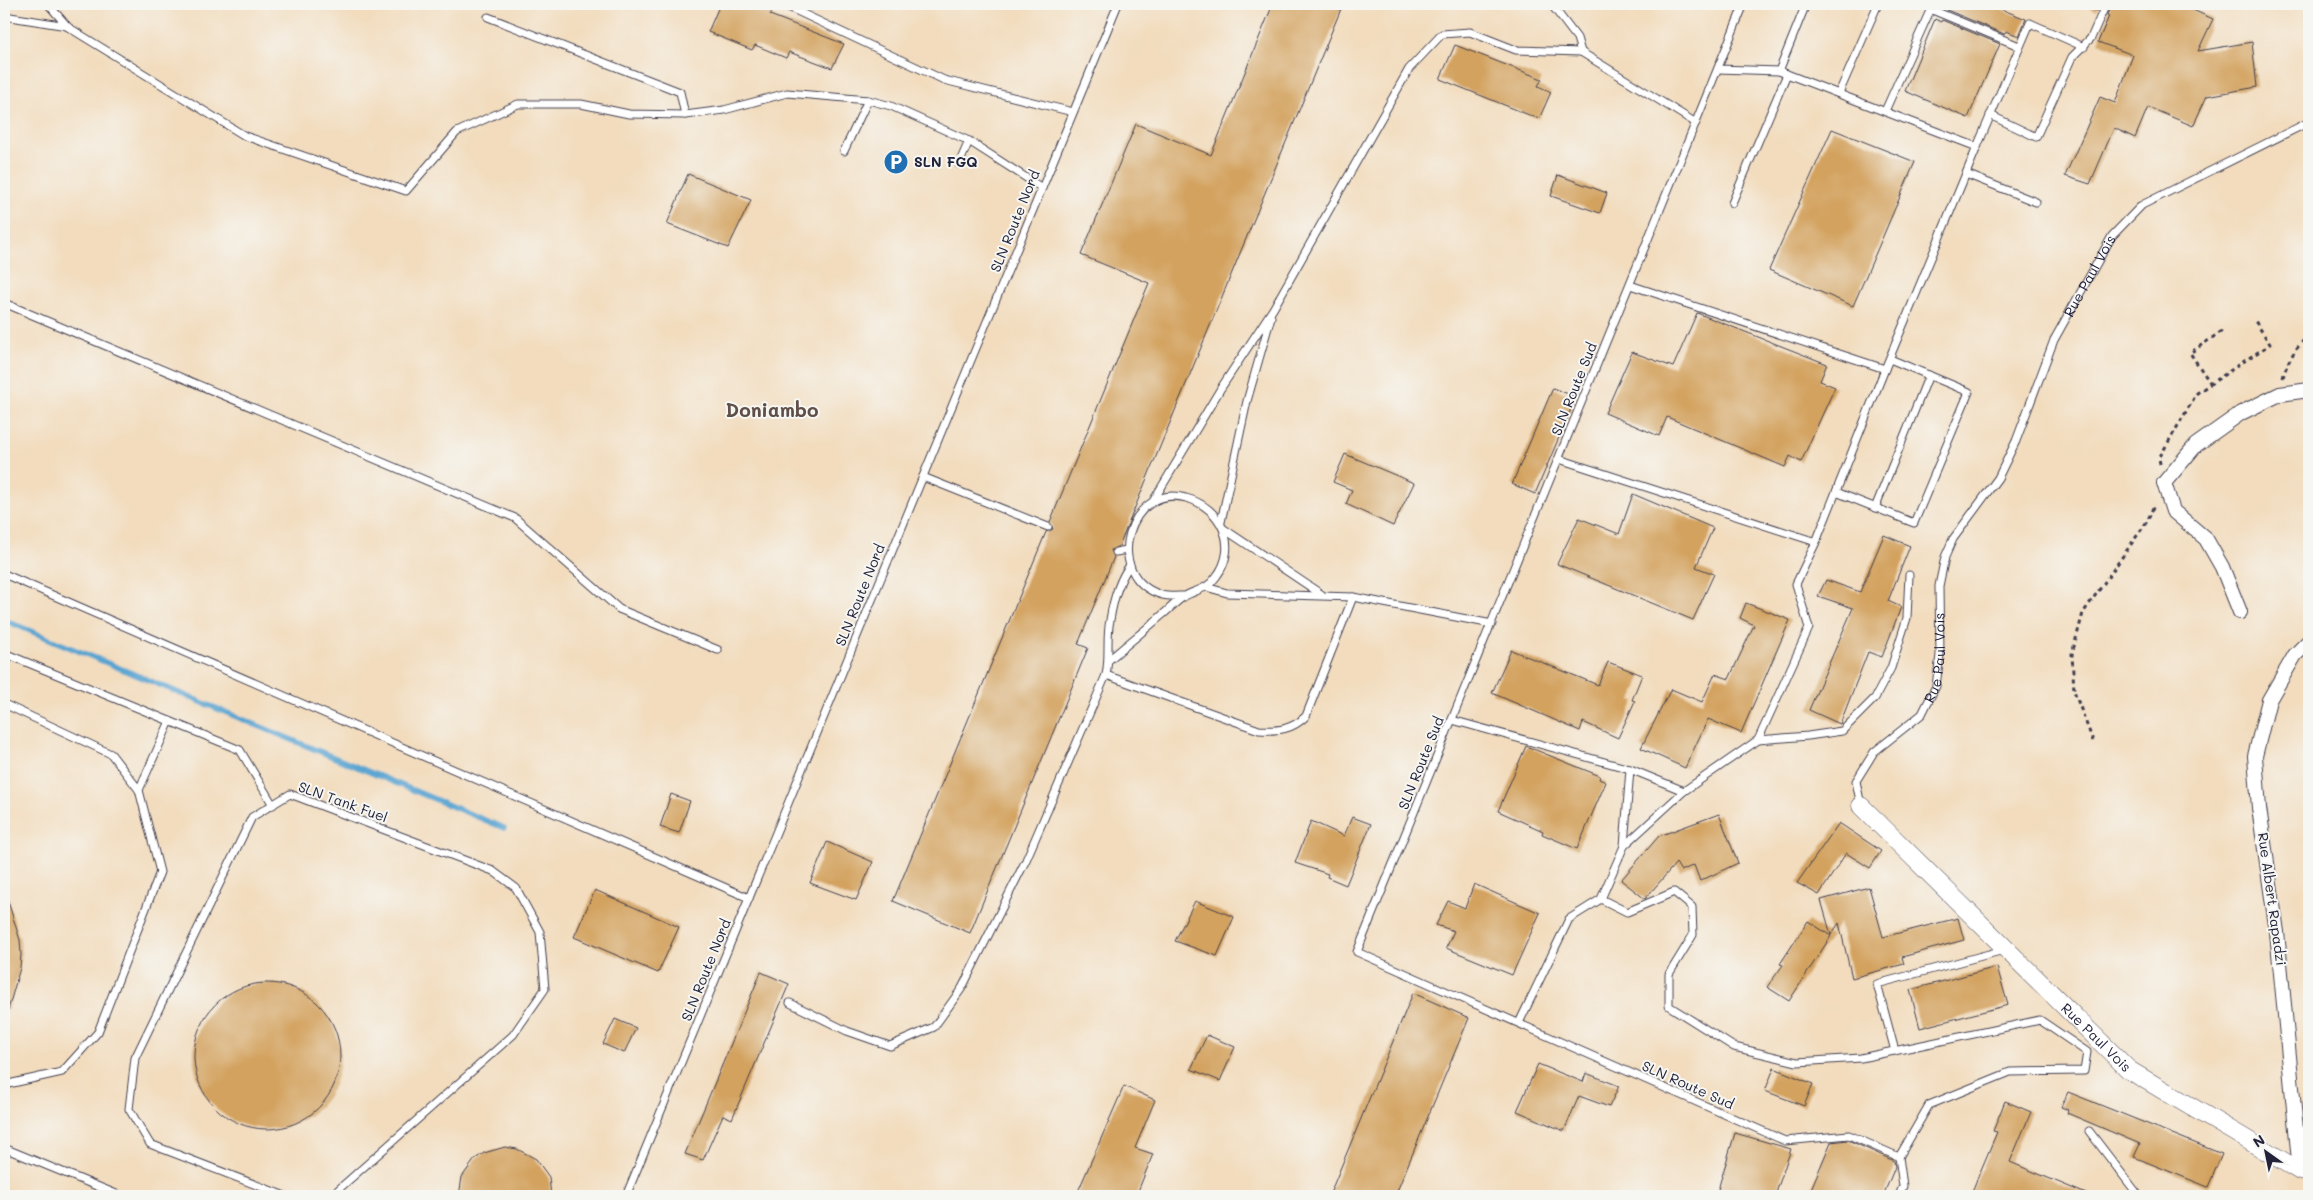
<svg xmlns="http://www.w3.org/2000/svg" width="2313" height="1200" viewBox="0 0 2313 1200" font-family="Mali,sans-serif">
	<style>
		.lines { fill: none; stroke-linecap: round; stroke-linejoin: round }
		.stream { stroke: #5aa4d1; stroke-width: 5.5 }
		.building { fill: #d3a25f }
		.service-casing { stroke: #413e4e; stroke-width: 9 }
		.minor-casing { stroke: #413e4e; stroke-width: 16 }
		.tertiary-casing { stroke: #413e4e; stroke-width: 19 }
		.path { stroke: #413e4e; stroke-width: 3; stroke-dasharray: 4 4; stroke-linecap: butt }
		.service { stroke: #fff; stroke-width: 7 }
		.minor { stroke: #fff; stroke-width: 14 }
		.tertiary { stroke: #fff; stroke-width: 18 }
		.labels { text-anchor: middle; stroke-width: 4; stroke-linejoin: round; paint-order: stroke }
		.poi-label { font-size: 14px; font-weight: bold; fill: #22223b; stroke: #f6f6f2; text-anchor: start }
		.street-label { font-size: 14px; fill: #22223b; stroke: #f6f6f2 }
		.district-label { font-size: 19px; font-weight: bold; fill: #604f48; stroke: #f6f6f2 }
	</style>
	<rect width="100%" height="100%" fill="#f6f6f2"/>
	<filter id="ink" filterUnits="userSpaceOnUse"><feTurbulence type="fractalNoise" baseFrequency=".02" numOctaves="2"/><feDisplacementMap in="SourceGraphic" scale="10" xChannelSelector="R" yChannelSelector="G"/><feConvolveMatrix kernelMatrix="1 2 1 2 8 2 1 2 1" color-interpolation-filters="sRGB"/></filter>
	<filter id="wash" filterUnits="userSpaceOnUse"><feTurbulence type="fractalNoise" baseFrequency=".0096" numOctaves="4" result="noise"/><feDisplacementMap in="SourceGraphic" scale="20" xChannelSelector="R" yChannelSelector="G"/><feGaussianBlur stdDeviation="1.12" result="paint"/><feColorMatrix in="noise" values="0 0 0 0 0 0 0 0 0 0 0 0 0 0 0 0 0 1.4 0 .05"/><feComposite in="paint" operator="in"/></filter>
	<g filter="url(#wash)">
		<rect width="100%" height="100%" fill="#f2dcbd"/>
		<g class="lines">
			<polyline class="stream" points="4,620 504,828"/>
		</g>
		<g id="blocks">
			<g class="building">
				<polygon points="720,4 776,4 770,15 844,44 832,68 789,52 786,58 755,45 752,50 708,32"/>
				<polygon points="1273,4 1343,4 1119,546 1111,550 1114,557 1078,644 1088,648 970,933 893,901 1046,532 1053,529 1050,522 1149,283 1081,255 1136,124 1211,155"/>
				<polygon points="1950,4 1988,4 2026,19 2019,36 2006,31 2004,34 1947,10"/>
				<polygon points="2080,4 2100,4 2097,11"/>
				<polygon points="2111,4 2196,4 2193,10 2213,19 2198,51 2252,42 2257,87 2207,96 2193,126 2148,107 2135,138 2114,128 2090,184 2065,176 2100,97 2115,103 2133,55 2098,42 2109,16 2107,15"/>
				<polygon points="1935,19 1941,22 1942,20 2000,44 1968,118 1905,91"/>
				<polygon points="1455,45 1542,79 1538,86 1551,92 1539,119 1440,79"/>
				<polygon points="1832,129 1915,162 1853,306 1769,270"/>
				<polygon points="688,174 751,200 728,248 667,224"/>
				<polygon points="1558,175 1607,193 1600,213 1551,196"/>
				<polygon points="1697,313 1827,364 1820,381 1835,387 1801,462 1790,456 1785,467 1667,417 1659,436 1605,413 1632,352 1673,367"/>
				<polygon points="1553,388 1576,397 1535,494 1512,484"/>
				<polygon points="1345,454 1414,483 1393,526 1346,504 1352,490 1333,482"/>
				<polygon points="1633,494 1713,528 1696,567 1714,574 1693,620 1557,564 1579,518 1619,534"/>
				<polygon points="1884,535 1910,546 1888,601 1901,607 1882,657 1868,652 1840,724 1809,710 1853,608 1818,596 1826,580 1860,592"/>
				<polygon points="1746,603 1790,620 1741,733 1708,719 1685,768 1641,748 1671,689 1702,702 1715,674 1729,679 1754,625 1740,618"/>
				<polygon points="1511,650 1598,685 1608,662 1642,675 1632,700 1635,701 1618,738 1583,722 1580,731 1492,693"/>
				<polygon points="1526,746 1600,776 1599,779 1606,782 1577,849 1542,834 1543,831 1498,811"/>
				<polygon points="671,794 690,801 679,833 660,827"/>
				<polygon points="1719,814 1738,863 1700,881 1694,865 1681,871 1676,863 1645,899 1621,880 1659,836"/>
				<polygon points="1352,817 1371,824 1346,885 1327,877 1328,874 1295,863 1311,821 1344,836"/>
				<polygon points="1839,823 1881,851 1870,868 1846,853 1819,895 1797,883"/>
				<polygon points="827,842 873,862 856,900 810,883"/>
				<polygon points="1474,884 1540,913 1512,975 1446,948 1454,931 1436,925 1448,901 1465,908"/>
				<polygon points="1869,887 1883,937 1958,918 1964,940 1902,957 1904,964 1852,978 1839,923 1831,935 1821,900"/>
				<polygon points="595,890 679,927 658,973 574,937"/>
				<polygon points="7,898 20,940 21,954 20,968 8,1010 4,1010 4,899"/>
				<polygon points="1195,901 1234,917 1217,956 1175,941"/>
				<polygon points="1808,921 1831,936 1789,1001 1767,987 1783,965 1780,964"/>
				<polygon points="1997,967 2008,1005 1920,1028 1910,990"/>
				<polygon points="761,972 789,984 732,1119 723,1115 703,1160 685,1154"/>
				<circle cx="267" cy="1056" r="73"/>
				<polygon points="1413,993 1469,1018 1395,1196 1329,1196"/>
				<polygon points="615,1019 636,1028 624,1053 603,1044"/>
				<polygon points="1207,1035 1235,1047 1220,1081 1191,1069"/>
				<polygon points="1538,1064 1583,1082 1586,1073 1619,1086 1609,1107 1579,1096 1564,1131 1517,1111"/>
				<polygon points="1774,1068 1813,1084 1804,1106 1765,1091"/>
				<polygon points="1124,1086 1155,1100 1135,1148 1153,1154 1136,1196 1076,1196"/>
				<polygon points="2068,1092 2222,1154 2208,1187 2134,1157 2140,1144 2067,1113 2068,1110 2061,1107"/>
				<polygon points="2005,1101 2031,1112 2010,1162 2091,1196 1970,1196 1997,1132 1993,1131"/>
				<polygon points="1735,1133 1791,1149 1775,1196 1716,1196"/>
				<polygon points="1848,1140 1894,1161 1895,1167 1883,1196 1808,1196 1831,1142"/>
				<polygon points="505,1147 517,1149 536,1159 549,1177 551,1196 459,1196 462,1177 475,1159 484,1153"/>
			</g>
		</g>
	</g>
	<g filter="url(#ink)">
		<use href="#blocks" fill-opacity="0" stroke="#413e4e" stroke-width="1"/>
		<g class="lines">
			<defs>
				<g id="service">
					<polyline points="48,4 68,27 245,136 406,191 457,132 518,104 581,104 629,114 685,115 724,110 787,93 868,100 891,106 969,141 1042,188"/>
					<polyline points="782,4 944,80 1073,112"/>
					<polyline points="1551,4 1577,38 1581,52 1696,123"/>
					<polyline points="1744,4 1357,952 1785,1141 1849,1135 1899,1157 1903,1186 1899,1196"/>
					<polyline points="1930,9 2019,46"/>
					<polyline points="4,16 67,26"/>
					<polyline points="488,17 680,92 685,115"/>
					<polyline points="1779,71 1806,4"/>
					<polyline points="1839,93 1878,4"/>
					<polyline points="1885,111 1933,4"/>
					<polyline points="1990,115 2036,137 2072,57 2091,38 2106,4"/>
					<polyline points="1977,147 2030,23 2084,47"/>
					<polyline points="844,151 868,100"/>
					<polyline points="959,164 969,141"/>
					<polyline points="1966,174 2036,202"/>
					<polyline points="1732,203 1787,74"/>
					<polyline points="1630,285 1885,369 1977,147 1779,71 1718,69"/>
					<polyline points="4,303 515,518 619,609 718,650"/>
					<polyline points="1559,459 1816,542"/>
					<polyline points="923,477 1048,527"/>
					<polyline points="1836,492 1914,523 1969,392 1890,359"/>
					<polyline points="1152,503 1221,388 1273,309 1409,69 1442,34 1470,32 1516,50 1581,52"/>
					<polyline points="1875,508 1929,375"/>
					<polyline points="1221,522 1247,401 1271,317"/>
					<polyline points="1224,529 1321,594"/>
					<polyline points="1116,552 1127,550"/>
					<polyline points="4,574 749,898"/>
					<polyline points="1206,587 1227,593 1353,597 1492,624"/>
					<polyline points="4,653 240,750 273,805"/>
					<path d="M1109 660C1126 645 1144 631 1161 616 1169 610 1176 601 1185 596 1196 590 1208 589 1216 577 1240 546 1221 507 1186 498 1130 482 1100 576 1162 595 1169 597 1178 596 1185 596"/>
					<path d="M1106 675 1259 730C1278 731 1292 730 1306 716L1353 597"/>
					<polyline points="4,704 111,754 139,790 160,872 98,1032 62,1072 4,1085"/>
					<polyline points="1452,720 1630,769 1684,791 1758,740 1809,628 1796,584 1816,542 1885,369"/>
					<polyline points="1758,740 1808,736 1842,731 1875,698 1891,668 1907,618 1909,575"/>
					<polyline points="139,790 170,721"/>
					<path id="s1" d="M1861 806 1856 781 1874 752 1922 714 1936 686 1940 655 1939 586 1945 557 1953 539 1998 478 2016 441 2054 340 2112 236 2142 205 2309 122"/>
					<polyline points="1624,846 1630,769"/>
					<polyline points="1601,899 1627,912 1674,892 1692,907 1693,935 1669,974 1669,1006 1734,1047 1797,1062 1861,1058 2040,1020 2087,1052 2084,1071 2010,1072 1929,1105 1899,1157"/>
					<path d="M790 1003 847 1031 890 1046 934 1027 962 988 1026 860 1106 675C1110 656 1106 638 1110 620 1113 601 1119 580 1130 565"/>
					<polyline points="1519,1023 1569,919 1601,899 1624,846 1684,791"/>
					<polyline points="1895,1051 1877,984 2004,950"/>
					<polyline points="2089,1131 2139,1196"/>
					<polyline points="4,1148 121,1196"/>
					<polyline points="285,1196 150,1144 129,1109 135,1058 252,817 290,794 493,871 516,888 540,932 545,989 513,1035 331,1196"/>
					<polyline points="626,1196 1118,4"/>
				</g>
				<g id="minor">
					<polyline points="2240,612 2222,567 2206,539 2173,511 2164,483 2196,445 2241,413 2280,394 2309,390"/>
					<polyline points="2300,1171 2277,932 2259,808 2255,756 2269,700 2295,655 2309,641"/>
				</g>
				<g id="tertiary">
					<path id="s2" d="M1861 806 2129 1070 2300 1171 2309 1173"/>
				</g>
			</defs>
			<use href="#service" class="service-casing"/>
			<use href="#minor" class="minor-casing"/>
			<use href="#tertiary" class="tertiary-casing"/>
			<g class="path">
				<path d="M2283 378C2287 361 2296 347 2309 335"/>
				<polyline points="2211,384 2190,353 2222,331"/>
				<polyline points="2160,464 2159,458 2197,393 2270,344 2255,321"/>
				<polyline points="2093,741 2074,691 2072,654 2083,613 2148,520 2154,505"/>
			</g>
			<use href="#service" class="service"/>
			<use href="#minor" class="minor"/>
			<use href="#tertiary" class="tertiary"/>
		</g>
	</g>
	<defs>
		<symbol id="parking-disc" viewBox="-11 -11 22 22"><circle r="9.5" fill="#1f6fb2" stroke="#f6f6f2"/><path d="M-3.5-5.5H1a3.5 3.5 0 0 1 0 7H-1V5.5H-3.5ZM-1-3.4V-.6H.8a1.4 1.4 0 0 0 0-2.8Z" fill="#fff"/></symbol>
	</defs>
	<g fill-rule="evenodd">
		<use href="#parking-disc" x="882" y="148" width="28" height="28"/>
	</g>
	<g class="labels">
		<g class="poi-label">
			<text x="914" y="167">SLN FGQ</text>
		</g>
		<g class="street-label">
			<text transform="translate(1015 221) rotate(-68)" y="5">SLN Route Nord</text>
			<text dy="5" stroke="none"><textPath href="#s1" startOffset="600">Rue Paul Vois</textPath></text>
			<text transform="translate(1574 389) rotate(-68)" y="5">SLN Route Sud</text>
			<text transform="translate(860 595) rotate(-68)" y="5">SLN Route Nord</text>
			<text dy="5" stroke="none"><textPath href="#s1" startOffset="180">Rue Paul Vois</textPath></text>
			<text transform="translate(1421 763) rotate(-68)" y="5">SLN Route Sud</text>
			<text transform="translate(343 802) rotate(20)" y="5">SLN Tank Fuel</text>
			<text transform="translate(2272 899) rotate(82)" y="5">Rue Albert Rapadzi</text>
			<text transform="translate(706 970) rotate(-68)" y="5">SLN Route Nord</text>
			<text dy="5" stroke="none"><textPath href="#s2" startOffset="330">Rue Paul Vois</textPath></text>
			<text transform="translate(1688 1085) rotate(24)" y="5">SLN Route Sud</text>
		</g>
		<g class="district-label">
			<text x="772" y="417">Doniambo</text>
		</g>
	</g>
	<rect width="2313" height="1200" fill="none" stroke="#f6f6f2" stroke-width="20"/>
	<g transform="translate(2266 1152) rotate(327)" stroke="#f6f6f2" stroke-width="4" paint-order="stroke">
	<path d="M0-4L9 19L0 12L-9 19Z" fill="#22223b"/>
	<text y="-8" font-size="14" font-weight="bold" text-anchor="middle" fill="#22223b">N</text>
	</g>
</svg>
